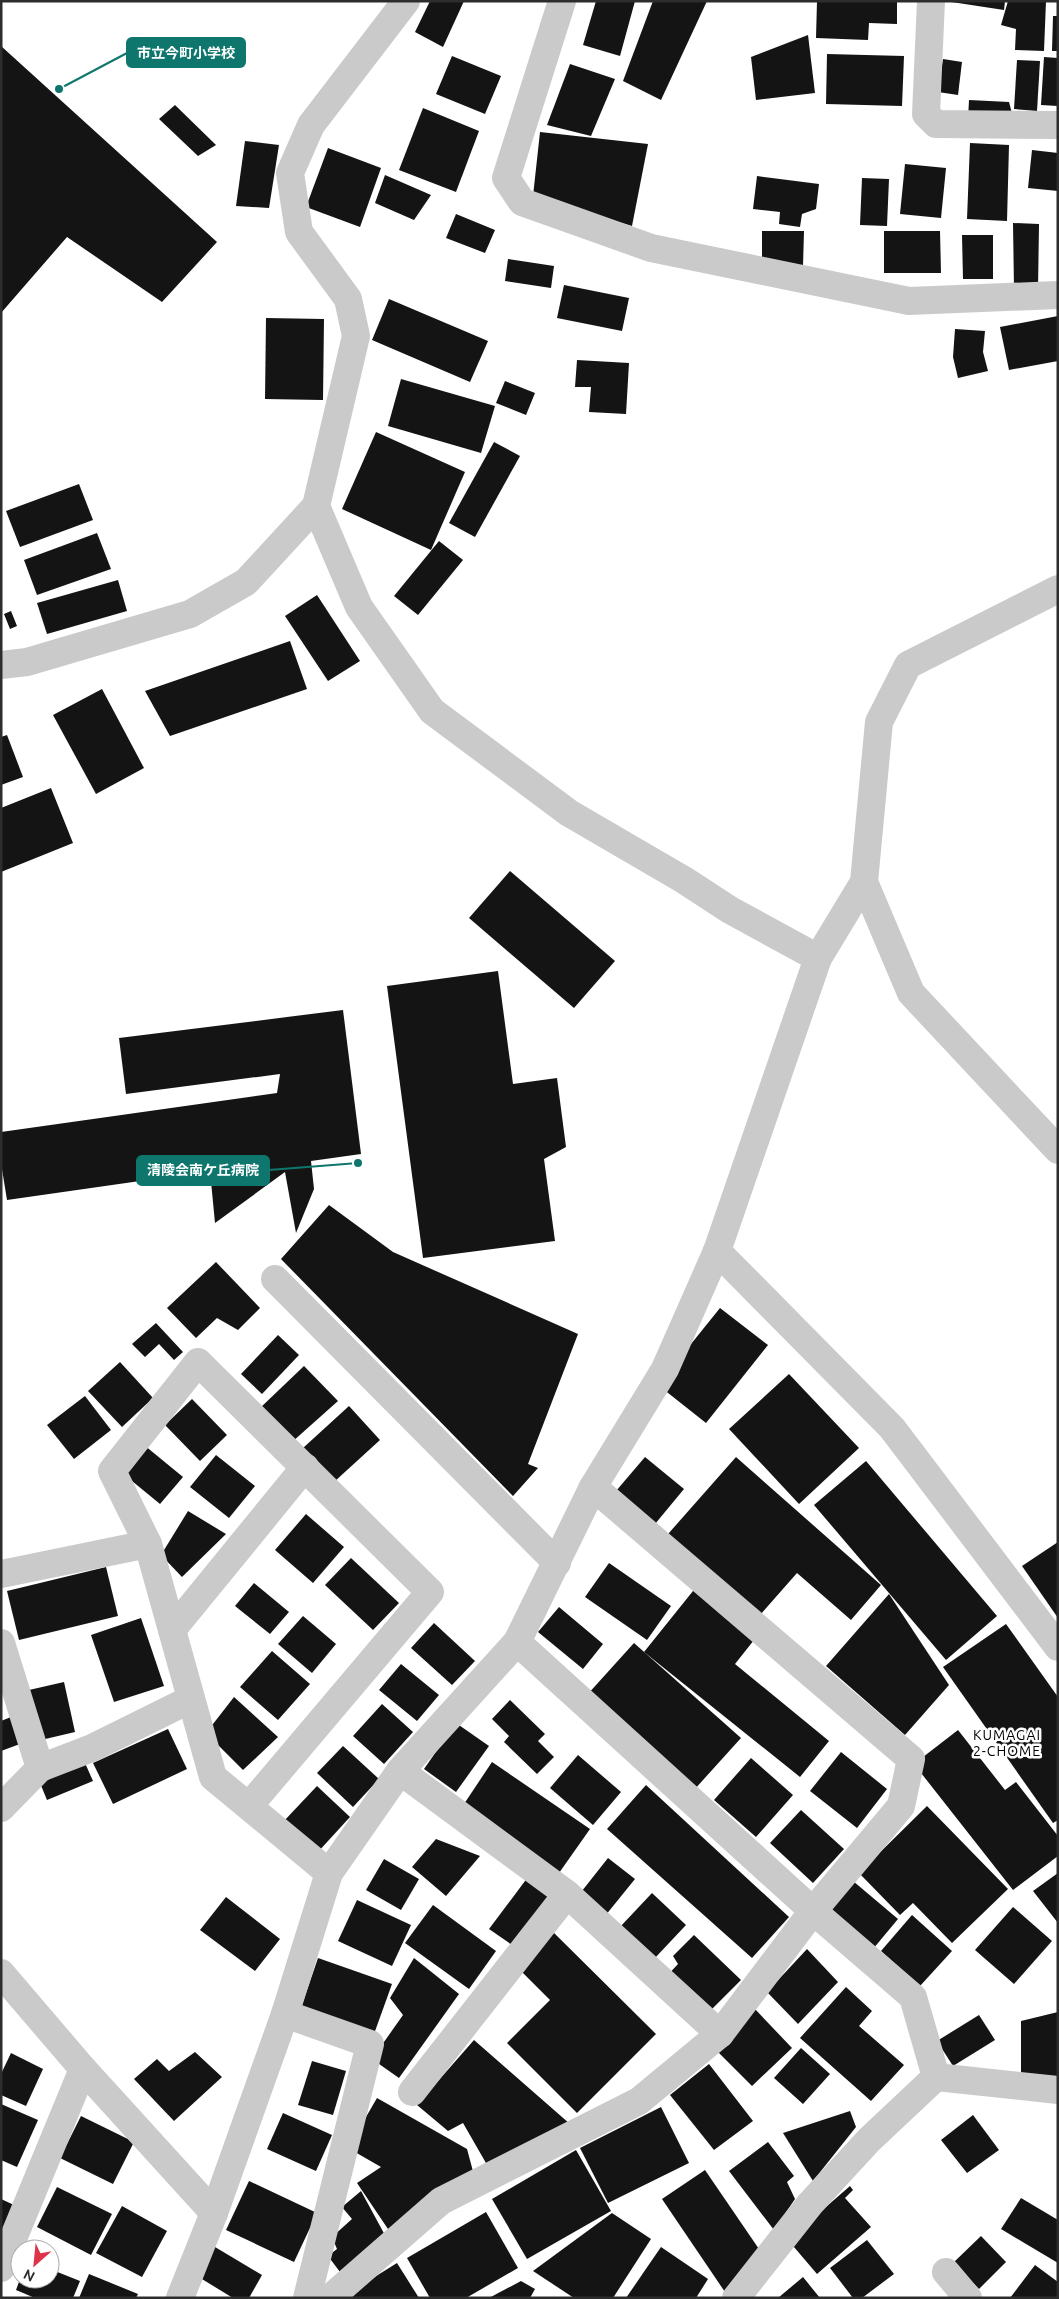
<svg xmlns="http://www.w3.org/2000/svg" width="1059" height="2299" viewBox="0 0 1059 2299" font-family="Ubuntu,'Noto Sans JP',sans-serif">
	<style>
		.building { fill: #141414 }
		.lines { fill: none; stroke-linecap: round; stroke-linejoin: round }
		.minor { stroke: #cacaca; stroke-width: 28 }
		.labels { text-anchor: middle; stroke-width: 5; stroke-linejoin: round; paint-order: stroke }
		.neighbourhood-label { font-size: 14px; letter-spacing: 1px; fill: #000; stroke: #fff }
		.leader { fill: none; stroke: #0f766e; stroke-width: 2 }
		.callout-dot { fill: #0f766e; stroke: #fff; stroke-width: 2 }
		.callout { fill: #0f766e; stroke: #0f766e; stroke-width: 2 }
		.callout-label { font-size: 14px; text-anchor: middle; font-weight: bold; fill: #fff }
	</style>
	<rect width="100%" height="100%" fill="#fff"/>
	<g class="building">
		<polygon points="430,1 464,1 443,47 415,32"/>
		<polygon points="596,1 635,1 620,56 583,45"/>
		<polygon points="653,1 707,1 661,100 623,81"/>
		<polygon points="817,1 897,1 897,24 869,23 868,40 816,38"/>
		<polygon points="945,1 1005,1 1004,10"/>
		<polygon points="1008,1 1046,1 1044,51 1015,50 1016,29 1001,25"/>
		<polygon points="1053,16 1058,16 1058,51 1052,51"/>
		<polygon points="808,35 815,93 756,100 751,57"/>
		<polygon points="1,46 217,242 162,302 67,237 1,313"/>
		<polygon points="827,54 904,56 902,106 826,104"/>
		<polygon points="452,56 501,76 485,114 436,94"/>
		<polygon points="1044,57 1058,58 1058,106 1041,105"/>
		<polygon points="943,59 962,62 958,95 938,92"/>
		<polygon points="1017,60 1040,61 1037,111 1014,109"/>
		<polygon points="570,64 615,79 591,136 547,125"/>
		<polygon points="969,100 1009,102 1014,121 968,119"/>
		<polygon points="175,105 216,145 198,156 159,119"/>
		<polygon points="423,108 479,131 456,192 399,170"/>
		<polygon points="540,132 648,144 632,226 533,196"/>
		<polygon points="245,141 279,145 269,208 236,206"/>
		<polygon points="970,143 1009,145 1007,221 967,219"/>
		<polygon points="328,148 381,168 360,227 306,207"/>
		<polygon points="1032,150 1058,153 1058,191 1028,188"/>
		<polygon points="905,164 946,168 941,218 900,214"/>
		<polygon points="385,175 431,195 414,220 375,203"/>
		<polygon points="757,176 819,184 816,209 802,214 800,227 779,224 780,212 753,209"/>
		<polygon points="862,178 889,179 887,226 860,225"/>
		<polygon points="456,214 495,230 485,253 446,238"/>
		<polygon points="1013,223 1039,224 1038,290 1014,289"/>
		<polygon points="762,231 804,231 803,266 762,258"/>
		<polygon points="884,231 940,231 941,273 884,273"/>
		<polygon points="962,235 993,235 993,279 963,279"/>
		<polygon points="508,259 554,266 551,288 505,281"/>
		<polygon points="564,285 629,298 622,331 557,318"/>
		<polygon points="389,299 488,341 470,382 372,340"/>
		<polygon points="1058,316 1058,361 1009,370 1000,327"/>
		<polygon points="266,318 324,319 323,400 265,399"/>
		<polygon points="955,329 985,331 983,352 988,371 958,378 953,357"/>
		<polygon points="577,360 629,363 626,414 589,412 591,387 575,387"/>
		<polygon points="401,379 495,406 481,453 388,426"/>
		<polygon points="505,381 535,393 526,415 496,403"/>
		<polygon points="376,432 465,472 431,550 342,509"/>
		<polygon points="494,442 520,456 475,537 449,523"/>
		<polygon points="79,484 93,520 20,547 6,511"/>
		<polygon points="97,533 111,569 37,595 24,560"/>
		<polygon points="439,541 463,560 418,615 394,596"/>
		<polygon points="118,580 127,611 47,634 37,603"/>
		<polygon points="317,595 360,661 328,681 285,616"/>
		<polygon points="11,611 17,626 10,629 4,614"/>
		<polygon points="290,641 307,689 170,736 145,691"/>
		<polygon points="102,689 144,768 96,794 53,715"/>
		<polygon points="7,735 23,777 1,785 1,737"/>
		<polygon points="51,788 73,843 1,872 1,808"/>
		<polygon points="510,871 615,961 574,1008 469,918"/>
		<polygon points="498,971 513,1084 557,1078 566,1147 544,1159 555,1241 423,1258 387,986"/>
		<polygon points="343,1010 361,1154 311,1161 314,1189 296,1233 285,1172 215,1223 210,1171 7,1200 1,1163 1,1132 277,1093 280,1074 126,1094 119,1038"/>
		<polygon points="329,1205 393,1252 578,1334 528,1464 538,1468 513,1496 281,1259"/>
		<polygon points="216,1262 260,1308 238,1330 217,1318 196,1338 167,1308"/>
		<polygon points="720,1308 768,1345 706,1423 658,1385"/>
		<polygon points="156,1323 183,1352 174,1360 159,1344 145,1357 132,1344"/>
		<polygon points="278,1335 299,1355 262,1394 241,1374"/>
		<polygon points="120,1362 153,1398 122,1427 88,1391"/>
		<polygon points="304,1366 338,1401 292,1442 259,1409"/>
		<polygon points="789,1374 859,1448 799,1504 729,1429"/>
		<polygon points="85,1396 111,1430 74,1459 47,1425"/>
		<polygon points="192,1399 227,1435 200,1461 165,1425"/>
		<polygon points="349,1406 380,1440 334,1482 303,1448"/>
		<polygon points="144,1445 183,1477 160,1504 121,1472"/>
		<polygon points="216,1455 255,1486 229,1518 190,1487"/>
		<polygon points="645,1457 684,1489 655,1524 616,1491"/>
		<polygon points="736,1457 881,1585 851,1620 797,1573 753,1623 661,1542"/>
		<polygon points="866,1461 997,1616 946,1660 814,1505"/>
		<polygon points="188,1511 226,1534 182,1577 161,1555"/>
		<polygon points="306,1514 344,1547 313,1583 275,1550"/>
		<polygon points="1058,1542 1058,1618 1022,1566"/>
		<polygon points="351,1558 399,1603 373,1630 325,1585"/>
		<polygon points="609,1563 671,1606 647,1640 585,1597"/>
		<polygon points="106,1567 118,1616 19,1640 7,1591"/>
		<polygon points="254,1583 289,1612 270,1634 235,1606"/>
		<polygon points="697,1586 758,1635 735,1664 829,1741 800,1777 644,1652"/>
		<polygon points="889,1594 949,1685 905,1735 826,1666"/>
		<polygon points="559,1607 603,1644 583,1669 538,1632"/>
		<polygon points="303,1616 336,1644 312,1673 278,1644"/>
		<polygon points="141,1618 164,1686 114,1702 91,1635"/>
		<polygon points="434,1623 475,1661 452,1685 411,1648"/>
		<polygon points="1006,1624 1058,1697 1058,1820 1053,1823 943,1667"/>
		<polygon points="634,1643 741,1738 694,1790 587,1695"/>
		<polygon points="272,1651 310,1684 278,1720 240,1687"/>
		<polygon points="401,1664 439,1695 417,1721 379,1690"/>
		<polygon points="64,1682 75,1732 41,1740 29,1690"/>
		<polygon points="234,1697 278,1737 243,1770 206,1733"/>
		<polygon points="510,1700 545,1734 538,1741 554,1757 537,1774 504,1742 509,1736 492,1719"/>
		<polygon points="382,1704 413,1732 384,1764 353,1736"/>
		<polygon points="11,1717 20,1744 1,1751 1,1721"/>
		<polygon points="456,1723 489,1746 456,1792 424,1769"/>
		<polygon points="168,1729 187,1769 113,1804 93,1763"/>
		<polygon points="958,1730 1005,1790 1016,1782 1058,1836 1058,1856 1013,1890 914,1764"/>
		<polygon points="343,1746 379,1779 353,1807 317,1773"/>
		<polygon points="841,1752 887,1789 857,1828 810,1791"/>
		<polygon points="578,1755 621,1792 593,1825 550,1788"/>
		<polygon points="751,1758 793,1795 756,1837 714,1800"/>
		<polygon points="492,1762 590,1829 559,1873 462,1807"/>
		<polygon points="85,1763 93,1781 47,1800 40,1783"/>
		<polygon points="646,1785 789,1917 752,1958 607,1829"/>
		<polygon points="317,1786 350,1817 317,1853 283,1822"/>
		<polygon points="927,1806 1008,1889 952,1943 913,1903 900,1915 859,1873"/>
		<polygon points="801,1810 844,1849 813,1883 770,1843"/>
		<polygon points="436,1839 480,1856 446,1896 412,1867"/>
		<polygon points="608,1858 635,1879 605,1916 578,1896"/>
		<polygon points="384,1859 419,1879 401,1910 366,1890"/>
		<polygon points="1058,1873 1058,1923 1033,1891"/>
		<polygon points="528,1877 551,1893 512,1945 489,1929"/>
		<polygon points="853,1881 898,1919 873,1949 829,1911"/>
		<polygon points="652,1893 686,1925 654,1959 620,1927"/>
		<polygon points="226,1897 280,1939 255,1971 200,1930"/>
		<polygon points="357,1900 411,1925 392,1966 338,1941"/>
		<polygon points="433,1905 496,1951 469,1989 405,1943"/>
		<polygon points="1013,1907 1052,1941 1014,1984 975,1950"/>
		<polygon points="912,1915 952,1951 920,1986 881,1951"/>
		<polygon points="550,1929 656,2034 577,2113 507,2043 550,2000 515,1965"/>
		<polygon points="694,1935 741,1980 705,2016 665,1978 678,1964 673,1956"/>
		<polygon points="807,1949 838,1982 798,2024 767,1992"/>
		<polygon points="318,1958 392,1984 374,2034 301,2008"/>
		<polygon points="414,1958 459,1994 399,2078 372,2059 403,2015 390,1998"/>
		<polygon points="846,1987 872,2011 859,2026 904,2065 871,2101 800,2038"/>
		<polygon points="754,2008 792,2048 752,2086 713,2047"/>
		<polygon points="1058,2012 1058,2079 1021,2079 1021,2021"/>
		<polygon points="979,2015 995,2040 953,2066 937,2041"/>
		<polygon points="474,2040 570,2124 490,2170 463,2123 448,2131 417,2105"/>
		<polygon points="801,2048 830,2074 803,2104 774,2078"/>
		<polygon points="195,2052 222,2077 174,2121 134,2079 157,2059 169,2071"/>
		<polygon points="11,2053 43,2069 26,2106 1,2095 1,2074"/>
		<polygon points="312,2061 346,2071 333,2115 298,2105"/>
		<polygon points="709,2064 753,2121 714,2150 670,2095"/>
		<polygon points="377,2098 467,2149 474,2175 390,2232 357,2183 381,2167 348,2148"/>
		<polygon points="1,2104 38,2120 17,2167 1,2160"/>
		<polygon points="661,2107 689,2163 608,2203 580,2148"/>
		<polygon points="850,2111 856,2127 813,2181 783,2133"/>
		<polygon points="283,2113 332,2135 316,2171 267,2149"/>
		<polygon points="973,2115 999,2150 967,2173 941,2140"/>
		<polygon points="81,2116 134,2142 113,2184 60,2158"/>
		<polygon points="768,2142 794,2176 787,2182 795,2199 774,2230 729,2171"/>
		<polygon points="576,2150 611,2211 527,2259 492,2199"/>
		<polygon points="705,2170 761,2252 727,2295 662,2199"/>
		<polygon points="249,2181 317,2213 294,2262 226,2230"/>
		<polygon points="850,2186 853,2190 845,2198 871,2227 817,2274 788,2240"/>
		<polygon points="57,2187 112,2214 91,2255 37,2227"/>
		<polygon points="361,2191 386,2237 340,2272 328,2256 337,2249 332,2237 352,2219 342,2207"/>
		<polygon points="1021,2198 1058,2220 1058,2263 1001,2229"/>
		<polygon points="1,2199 14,2205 1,2232"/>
		<polygon points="122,2206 167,2231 142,2277 96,2253"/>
		<polygon points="486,2212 518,2268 466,2298 430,2298 407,2258"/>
		<polygon points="612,2213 651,2239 613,2298 574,2298 533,2271"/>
		<polygon points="981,2236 1006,2262 979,2289 953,2263"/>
		<polygon points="867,2240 894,2274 862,2298 853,2298 830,2268"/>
		<polygon points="215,2247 262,2275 249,2298 233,2298 197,2276"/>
		<polygon points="661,2247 708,2279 696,2298 626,2298"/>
		<polygon points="397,2263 419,2298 341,2298"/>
		<polygon points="1035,2265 1058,2282 1058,2298 1010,2298"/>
		<polygon points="50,2269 80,2281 73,2298 35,2298 16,2290 20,2279 50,2279"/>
		<polygon points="89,2274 138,2294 136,2298 79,2298"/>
		<polygon points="803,2277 820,2298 778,2298"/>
		<polygon points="521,2281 535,2289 530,2298 489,2298"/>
	</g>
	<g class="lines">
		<g class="minor">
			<polyline points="562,1 506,178 522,202 651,248 909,301 1058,295"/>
			<polyline points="931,1 926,114 936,124 1058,125"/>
			<polyline points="316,506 359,607 432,711 569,813 684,880 730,910 818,958"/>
			<polyline points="1,665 27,662 190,614 246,582 316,506 356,336 348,299 299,232 290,173 311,125 406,1"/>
			<polyline points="864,882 911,993 1058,1150"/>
			<polyline points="717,1251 892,1428 1058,1647"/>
			<polyline points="275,1279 557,1563"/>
			<polyline points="1,1574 148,1544"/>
			<polyline points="172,1630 305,1467"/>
			<polyline points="517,1642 813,1911 913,1997 936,2077"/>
			<polyline points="1,1643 40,1768 1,1808"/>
			<polyline points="40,1768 92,1748 191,1699"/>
			<polyline points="400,1771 567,1894 720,2034"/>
			<polyline points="249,1806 430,1592 198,1362 112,1471 148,1544 213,1777 329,1873"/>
			<polyline points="1,1973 83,2069 214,2213"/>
			<polyline points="285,2014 370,2044 307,2298"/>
			<polyline points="412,2092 567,1894"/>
			<polyline points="1,2268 83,2069"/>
			<polyline points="946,2272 968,2298"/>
			<polyline points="180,2298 214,2213 285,2014 329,1873 400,1771 517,1642 593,1487 665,1369 717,1251 818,958 864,882 879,722 908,665 1058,589"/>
			<polyline points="330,2298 441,2201 639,2101 720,2034 813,1911 901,1806 911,1759 593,1487"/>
			<polyline points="736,2298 810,2204 869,2140 936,2077 1058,2090"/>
		</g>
	</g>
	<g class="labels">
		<g class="neighbourhood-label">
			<text x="1007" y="1740">KUMAGAI<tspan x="1007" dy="16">2-CHOME</tspan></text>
		</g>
	</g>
	<path class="leader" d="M59 89L127 53M358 1163L269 1170"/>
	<g class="callout-dot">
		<circle cx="59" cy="89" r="5"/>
		<circle cx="358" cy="1163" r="5"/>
	</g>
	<g class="callout">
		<rect x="127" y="38" width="118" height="29" rx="5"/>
		<rect x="137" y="1156" width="132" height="29" rx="5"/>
	</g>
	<g class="callout-label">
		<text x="186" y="58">市立今町小学校</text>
		<text x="203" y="1175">清陵会南ケ丘病院</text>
	</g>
	<rect width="1059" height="2299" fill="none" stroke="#2d2d2d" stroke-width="5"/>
	<g transform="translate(35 2264) rotate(207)"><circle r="24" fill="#ffffff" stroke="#ababab"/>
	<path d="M0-4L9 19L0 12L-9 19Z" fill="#de3447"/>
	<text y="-8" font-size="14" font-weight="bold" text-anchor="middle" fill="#2d2d2d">N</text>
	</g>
</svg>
